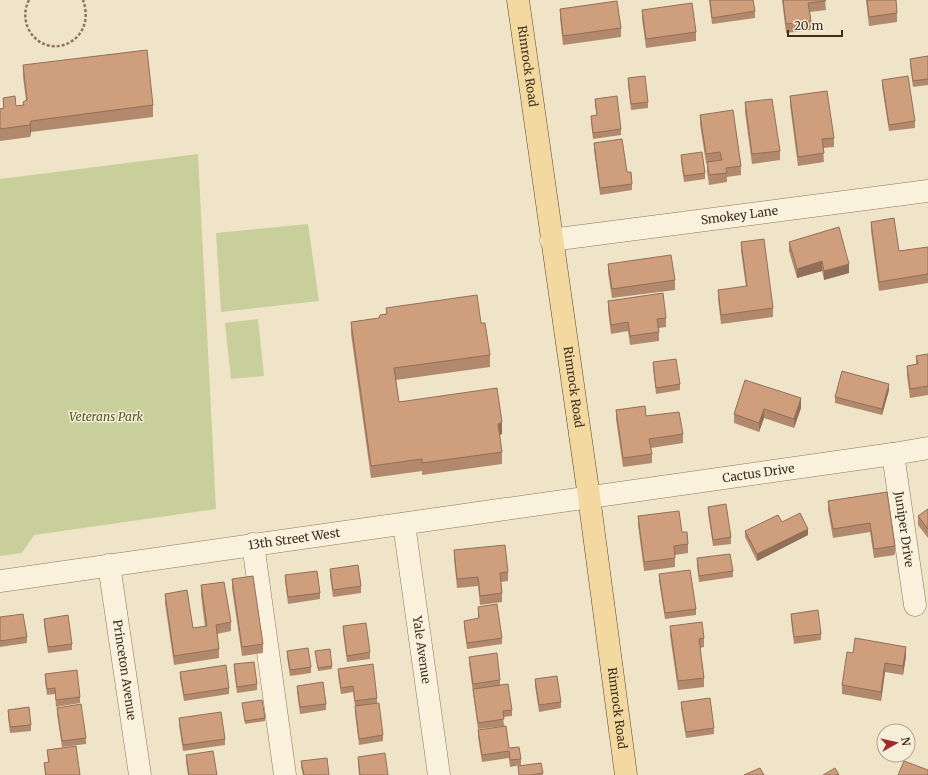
<svg xmlns="http://www.w3.org/2000/svg" width="928" height="775" viewBox="0 0 928 775" font-family="Merriweather,serif">
	<style>
		.green { fill: #c9cf9b }
		.lines { fill: none; stroke-linecap: round; stroke-linejoin: round }
		.minor-casing { stroke: #8d765c; stroke-width: 23 }
		.major-casing { stroke: #5b4430; stroke-width: 23 }
		.path { stroke: #8d765c; stroke-width: 2.5; stroke-dasharray: 3 2; stroke-linecap: butt }
		.minor { stroke: #faf1dc; stroke-width: 22 }
		.major { stroke: #f3d9a0; stroke-width: 22 }
		.wall { fill: #b2896c }
		.shaded-wall { fill: #916f58 }
		.building { fill: #cf9f7d; stroke: #916f58 }
		.labels { text-anchor: middle; stroke-width: 3; stroke-linejoin: round; paint-order: stroke }
		.street-label { font-size: 12px; fill: #3d2e20; stroke: #f7eed8 }
		.park-label { font-size: 12px; font-style: italic; fill: #4d5a26; stroke: #f7eed8 }
	</style>
	<rect width="100%" height="100%" fill="#f0e4c8"/>
	<g class="green">
		<polygon points="198,154 216,509 34,535 22,553 0,556 0,179"/>
		<polygon points="308,224 319,301 221,312 216,233"/>
		<polygon points="258,319 264,376 231,379 225,323"/>
	</g>
	<g class="lines">
		<defs>
			<g id="minor">
				<path id="s1" d="M551 240 928 191"/>
				<path id="s2" d="M893 454 915 605"/>
				<path id="s3" d="M404 524 439 775"/>
				<polyline points="253,544 285,775"/>
				<path id="s4" d="M109 565 140 775"/>
				<path id="s5" d="M0 581C298 538 596 497 893 454L928 448"/>
			</g>
			<g id="major">
				<path id="s6" d="M518 0 589 497 626 775"/>
			</g>
		</defs>
		<use href="#minor" class="minor-casing"/>
		<use href="#major" class="major-casing"/>
		<path class="path" d="M29 0C24 10 24 20 29 30 47 63 98 42 83 0"/>
		<use href="#minor" class="minor"/>
		<use href="#major" class="major"/>
	</g>
	<g class="wall">
		<polygon points="709,0 753,0 755,11 755,18 712,24"/>
		<polygon points="782,0 825,0 826,10 810,12 811,21 811,30 786,33"/>
		<polygon points="866,0 899,0 896,0 897,13 897,22 869,26"/>
		<polygon points="560,9 621,28 621,37 563,45 560,18"/>
		<polygon points="642,10 696,32 696,41 646,48 642,19"/>
		<polygon points="928,56 928,85 913,87 910,65 910,59"/>
		<polygon points="23,65 153,105 153,117 31,132 30,137 0,141 0,109 3,108 3,98 16,106 23,105 23,102 26,100 23,77"/>
		<polygon points="628,78 648,102 648,108 631,110 628,84"/>
		<polygon points="882,80 915,121 915,128 889,131 882,86"/>
		<polygon points="790,96 834,138 834,147 823,148 824,162 798,166 790,105"/>
		<polygon points="595,99 621,129 621,135 593,139 591,122 591,116 597,115 595,105"/>
		<polygon points="745,102 780,151 780,160 752,164 745,112"/>
		<polygon points="700,115 741,166 741,175 727,177 727,182 709,185 707,171 707,163 706,163 700,124"/>
		<polygon points="594,143 627,172 632,184 632,190 600,195 594,150"/>
		<polygon points="681,155 705,173 705,179 684,182 681,161"/>
		<polygon points="871,222 899,251 928,247 928,283 879,291 871,231"/>
		<polygon points="741,242 773,308 773,317 721,324 718,299 718,290 746,287 741,251"/>
		<polygon points="789,242 849,273 824,280 822,271 797,278 789,251"/>
		<polygon points="608,264 675,280 675,290 612,298 608,273"/>
		<polygon points="608,301 666,318 666,327 659,328 659,341 630,345 628,331 611,334 608,310"/>
		<polygon points="386,308 481,323 490,355 490,367 396,380 399,402 502,434 499,435 502,452 502,464 422,475 422,471 371,478 351,334 351,322 379,318 386,314"/>
		<polygon points="928,354 928,395 910,398 907,375 907,366 916,364 916,356"/>
		<polygon points="653,362 680,384 680,390 656,394 653,368"/>
		<polygon points="745,380 801,408 794,428 764,418 759,432 734,423 734,414"/>
		<polygon points="889,390 882,415 835,403 835,397"/>
		<polygon points="616,410 646,416 683,434 683,443 651,448 652,454 652,463 623,467 616,419"/>
		<polygon points="887,492 895,546 895,555 874,558 870,532 833,538 828,510 828,501"/>
		<polygon points="708,507 731,537 731,544 713,546 708,513"/>
		<polygon points="928,509 928,538 918,525 918,516"/>
		<polygon points="638,516 682,532 688,544 688,553 675,555 675,567 644,571 638,525"/>
		<polygon points="782,522 808,535 757,561 745,537 745,531"/>
		<polygon points="454,550 508,572 508,581 501,582 502,593 502,602 480,605 478,586 457,588 454,559"/>
		<polygon points="697,558 733,571 733,577 699,582 697,565"/>
		<polygon points="330,569 361,586 361,593 333,597 330,576"/>
		<polygon points="659,574 696,609 696,615 665,619 659,581"/>
		<polygon points="285,575 320,593 320,599 288,604 285,581"/>
		<polygon points="232,579 263,644 263,653 242,656 232,588"/>
		<polygon points="201,585 231,622 231,631 217,634 219,649 219,658 174,665 165,603 165,594 193,628 205,627 201,595"/>
		<polygon points="478,607 502,638 502,644 467,649 464,627 464,621 478,619"/>
		<polygon points="791,614 821,634 821,640 794,644 791,620"/>
		<polygon points="0,617 27,637 27,643 0,647"/>
		<polygon points="44,619 72,644 72,650 48,653 44,625"/>
		<polygon points="343,626 370,652 370,659 347,662 343,632"/>
		<polygon points="670,626 704,638 704,647 700,648 704,678 704,687 678,690 670,635"/>
		<polygon points="287,651 311,667 311,673 290,676 287,657"/>
		<polygon points="315,651 332,666 332,669 318,671"/>
		<polygon points="853,653 906,656 903,675 885,672 881,701 842,694 842,685"/>
		<polygon points="469,657 500,680 500,686 512,710 512,716 503,717 504,726 478,729 469,663"/>
		<polygon points="234,664 257,684 257,690 237,693 234,670"/>
		<polygon points="338,669 377,698 377,703 383,735 383,741 359,745 355,713 355,706 353,692 341,694 338,675"/>
		<polygon points="180,672 229,688 229,694 184,701 180,678"/>
		<polygon points="45,674 80,697 80,703 56,707 55,694 47,695 45,681"/>
		<polygon points="535,679 561,702 561,708 539,712 535,686"/>
		<polygon points="297,686 326,704 326,710 300,714 297,692"/>
		<polygon points="681,702 714,728 714,734 686,738 681,708"/>
		<polygon points="242,703 265,718 265,721 245,724"/>
		<polygon points="57,708 86,738 86,744 62,747 57,714"/>
		<polygon points="8,710 31,725 31,731 10,733 8,716"/>
		<polygon points="179,718 225,739 225,745 183,751 179,725"/>
		<polygon points="478,730 509,748 521,759 521,765 510,767 509,758 482,762 478,737"/>
		<polygon points="47,750 80,775 45,775 44,763 48,762"/>
		<polygon points="186,755 217,775 188,775 186,761"/>
		<polygon points="358,757 388,775 359,775 358,763"/>
		<polygon points="301,761 329,775 303,775 301,767"/>
		<polygon points="541,763 543,775 519,775 518,766"/>
	</g>
	<g class="shaded-wall">
		<polygon points="31,121 31,132 30,137 30,125"/>
		<polygon points="822,261 822,271 797,278 797,269"/>
		<polygon points="849,264 849,273 824,280 824,271"/>
		<polygon points="889,384 889,390 882,415 882,409"/>
		<polygon points="801,398 801,408 794,428 794,419"/>
		<polygon points="764,409 764,418 759,432 759,423"/>
		<polygon points="502,422 502,434 498,436 498,424"/>
		<polygon points="808,529 808,535 757,561 757,554"/>
		<polygon points="906,647 906,656 903,675 903,666"/>
		<polygon points="885,663 885,672 881,701 881,692"/>
	</g>
	<g class="building">
		<polygon points="710,0 753,0 755,11 712,18"/>
		<polygon points="783,0 825,0 826,1 808,3 811,21 786,24"/>
		<polygon points="867,0 896,0 897,13 869,17"/>
		<polygon points="617,1 621,28 563,36 560,9"/>
		<polygon points="692,3 696,32 646,39 642,10"/>
		<polygon points="147,50 153,105 31,121 30,125 0,129 0,109 4,108 3,98 15,96 16,106 24,105 23,102 27,100 23,65"/>
		<polygon points="928,56 928,79 913,81 910,59"/>
		<polygon points="645,76 648,102 631,104 628,78"/>
		<polygon points="908,76 915,121 889,125 882,80"/>
		<polygon points="827,91 834,138 822,139 824,153 798,157 790,96"/>
		<polygon points="617,96 621,129 593,133 591,116 597,115 595,99"/>
		<polygon points="772,99 780,151 752,154 745,102"/>
		<polygon points="733,110 741,166 726,168 727,173 709,175 707,162 722,160 720,152 706,154 700,115"/>
		<polygon points="622,139 627,172 631,172 632,184 600,188 594,143"/>
		<polygon points="702,152 705,173 684,176 681,155"/>
		<polygon points="894,218 899,251 928,247 928,274 879,282 871,222"/>
		<polygon points="839,227 849,264 824,271 822,261 797,269 789,242"/>
		<polygon points="764,239 773,308 721,315 718,290 747,286 741,242"/>
		<polygon points="671,255 675,280 612,289 608,264"/>
		<polygon points="663,293 666,318 657,319 659,332 630,336 628,322 611,325 608,301"/>
		<polygon points="477,295 481,323 485,323 490,355 394,368 399,402 497,388 502,422 498,424 502,452 422,463 422,459 371,466 351,322 379,318 380,315 387,314 386,308"/>
		<polygon points="928,354 928,386 910,389 907,366 918,364 916,356"/>
		<polygon points="676,359 680,384 656,388 653,362"/>
		<polygon points="842,371 889,384 882,409 835,397"/>
		<polygon points="745,380 801,398 794,419 764,409 759,423 734,414"/>
		<polygon points="645,406 646,416 679,412 683,434 649,439 652,454 623,458 616,410"/>
		<polygon points="887,492 895,546 874,549 870,523 833,529 828,501"/>
		<polygon points="726,504 731,537 713,540 708,507"/>
		<polygon points="928,509 928,529 918,516"/>
		<polygon points="679,511 682,532 687,532 688,544 674,546 675,558 644,562 638,516"/>
		<polygon points="800,513 808,529 757,554 745,531 778,515 782,522"/>
		<polygon points="505,545 508,572 500,573 502,593 480,596 478,577 457,579 454,550"/>
		<polygon points="730,554 733,571 699,576 697,558"/>
		<polygon points="358,565 361,586 333,590 330,569"/>
		<polygon points="690,570 696,609 665,613 659,574"/>
		<polygon points="317,571 320,593 288,597 285,575"/>
		<polygon points="253,576 263,644 242,647 232,579"/>
		<polygon points="224,582 231,622 216,625 219,649 174,656 165,594 187,590 193,628 207,626 201,585"/>
		<polygon points="497,604 502,638 467,643 464,621 479,618 478,607"/>
		<polygon points="818,610 821,634 794,637 791,614"/>
		<polygon points="23,614 27,637 0,641 0,617"/>
		<polygon points="68,615 72,644 48,647 44,619"/>
		<polygon points="702,622 704,638 699,639 704,678 678,681 670,626"/>
		<polygon points="366,623 370,652 347,656 343,626"/>
		<polygon points="855,638 906,647 903,666 885,663 881,692 842,685 847,652 853,653"/>
		<polygon points="308,648 311,667 290,670 287,651"/>
		<polygon points="330,649 332,666 318,668 315,651"/>
		<polygon points="497,653 500,680 473,684 469,657"/>
		<polygon points="254,662 257,684 237,687 234,664"/>
		<polygon points="373,664 377,698 355,701 353,686 341,688 338,669"/>
		<polygon points="226,665 229,688 184,695 180,672"/>
		<polygon points="77,670 80,697 56,700 55,688 47,689 45,674"/>
		<polygon points="557,676 561,702 539,705 535,679"/>
		<polygon points="323,682 326,704 300,707 297,686"/>
		<polygon points="508,684 512,710 503,711 504,719 478,723 473,689"/>
		<polygon points="710,698 714,728 686,732 681,702"/>
		<polygon points="262,700 265,718 245,721 242,703"/>
		<polygon points="379,703 383,735 359,739 355,706"/>
		<polygon points="81,704 86,738 62,741 57,708"/>
		<polygon points="29,707 31,725 10,727 8,710"/>
		<polygon points="221,712 225,739 183,745 179,718"/>
		<polygon points="506,726 509,748 519,747 521,759 510,760 509,751 482,755 478,730"/>
		<polygon points="76,746 80,775 46,775 44,763 49,762 47,750"/>
		<polygon points="213,751 217,775 189,775 186,755"/>
		<polygon points="385,753 388,775 360,775 358,757"/>
		<polygon points="327,758 329,775 304,775 301,761"/>
		<polygon points="904,761 928,770 928,775 898,775"/>
		<polygon points="541,763 543,773 531,775 519,775 518,766"/>
		<polygon points="760,768 764,775 744,775"/>
		<polygon points="835,768 839,775 823,775"/>
	</g>
	<g class="labels">
		<g class="street-label">
			<text dy="4" stroke="none"><textPath href="#s6" startOffset="67">Rimrock Road</textPath></text>
			<text dy="4" stroke="none"><textPath href="#s1" startOffset="190">Smokey Lane</textPath></text>
			<text dy="4" stroke="none"><textPath href="#s6" startOffset="391">Rimrock Road</textPath></text>
			<text dy="4" stroke="none"><textPath href="#s5" startOffset="766">Cactus Drive</textPath></text>
			<text dy="4" stroke="none"><textPath href="#s2" startOffset="76">Juniper Drive</textPath></text>
			<text dy="4" stroke="none"><textPath href="#s5" startOffset="297">13th Street West</textPath></text>
			<text dy="4" stroke="none"><textPath href="#s3" startOffset="127">Yale Avenue</textPath></text>
			<text dy="4" stroke="none"><textPath href="#s4" startOffset="106">Princeton Avenue</textPath></text>
			<text dy="4" stroke="none"><textPath href="#s6" startOffset="715">Rimrock Road</textPath></text>
		</g>
		<g class="park-label">
			<text x="106" y="421">Veterans Park</text>
		</g>
	</g>
	<g transform="translate(896 743) rotate(82)"><circle r="19" fill="#f7eed8" stroke="#ada18e"/>
	<path d="M0-3L7 15L0 10L-7 15Z" fill="#9e2a2b"/>
	<text y="-6" font-size="11" font-weight="bold" text-anchor="middle" fill="#3d2e20">N</text>
	</g>
	<path d="M788 30v6h54v-6" fill="none" stroke="#3d2e20" stroke-width="2"/>
	<text x="794" y="30" font-size="12" fill="#3d2e20" stroke="#f7eed8" stroke-width="3" paint-order="stroke">20 m</text>
</svg>
